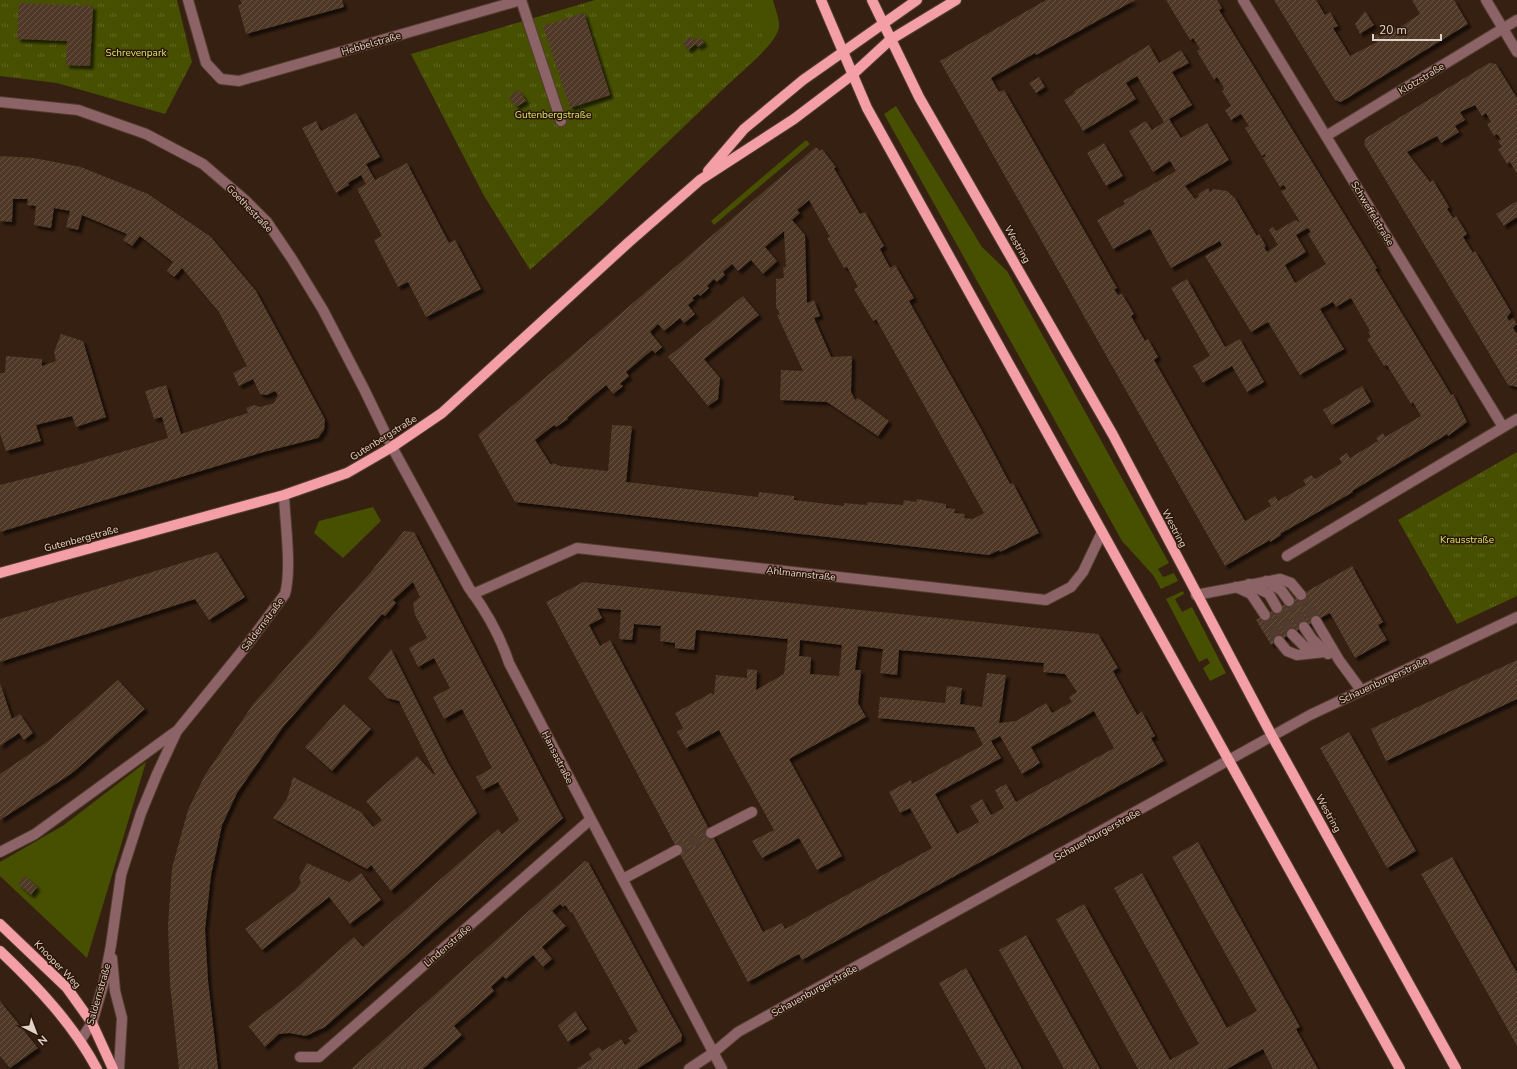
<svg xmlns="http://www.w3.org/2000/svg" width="1517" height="1069" viewBox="0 0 1517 1069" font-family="'Nunito Sans',sans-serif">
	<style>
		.green { fill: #474f01 }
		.park { fill: url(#park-tufts) }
		.building { fill: url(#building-hatch); fill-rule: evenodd; filter: url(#shadow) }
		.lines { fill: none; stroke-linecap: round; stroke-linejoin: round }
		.minor-tunnel { stroke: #503b2e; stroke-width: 10; stroke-dasharray: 10 5; stroke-linecap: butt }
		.minor-casing { stroke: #523d2f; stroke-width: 12 }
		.major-casing { stroke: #523d2f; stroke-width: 12 }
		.minor { stroke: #8c6366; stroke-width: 10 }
		.major { stroke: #f49fa6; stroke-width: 10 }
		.labels { text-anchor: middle; stroke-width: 3; stroke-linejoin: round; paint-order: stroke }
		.street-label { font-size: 10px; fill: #e2d3ca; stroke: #2c1608 }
		.park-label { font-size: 10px; fill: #d4e66b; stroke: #2c1608 }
	</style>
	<defs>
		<pattern id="park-tufts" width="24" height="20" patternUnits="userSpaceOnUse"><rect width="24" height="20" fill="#474f01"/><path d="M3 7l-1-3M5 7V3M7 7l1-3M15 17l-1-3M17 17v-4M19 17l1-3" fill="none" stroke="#616725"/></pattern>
		<pattern id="building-hatch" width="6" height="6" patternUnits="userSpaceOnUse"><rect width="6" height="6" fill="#4f3728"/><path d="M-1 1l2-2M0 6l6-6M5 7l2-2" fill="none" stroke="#685346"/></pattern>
		<filter id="shadow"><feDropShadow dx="3.5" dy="3.5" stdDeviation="1" flood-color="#0009"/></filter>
	</defs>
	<rect width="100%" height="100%" fill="#362012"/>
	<g class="green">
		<path d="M747 0H773C775 8 780 20 779 28 776 44 743 70 731 82L725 85Z"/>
		<polygon points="896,106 982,247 1007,271 1169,563 1158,569 1163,577 1174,573 1178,581 1161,589 1153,575 1122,541 884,114"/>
		<polygon points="806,140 810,144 714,225 711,221"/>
		<polygon points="373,507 381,521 343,558 314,533 319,521"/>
		<polygon points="1183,591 1184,594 1175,599 1182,612 1192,607 1226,673 1210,681 1203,668 1210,663 1207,658 1199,662 1166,599"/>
		<polygon points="146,762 87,958 0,876 0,862 64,825"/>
	</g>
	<g class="park">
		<polygon points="0,0 177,0 192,62 165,114 57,83 0,76"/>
		<polygon points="595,0 751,0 766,48 602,205 530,270 483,194 411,54"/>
		<polygon points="1517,452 1517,596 1457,624 1398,520"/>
	</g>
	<g class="building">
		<polygon points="240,0 342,0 344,7 246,34 238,5 242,4"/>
		<path d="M1046 0H1135L1036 55 1035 53 991 78 999 92 1004 90 1117 288 1114 289 1118 295 1122 294 1134 314 1131 316 1145 341 1148 339 1158 357 1154 360 1245 521 1271 506 1268 501 1275 496 1278 501 1306 485 1303 480 1311 475 1315 479 1342 463 1339 458 1347 453 1350 458 1378 441 1376 438 1383 433 1385 437 1421 416 1413 402 1411 404 1387 365 1384 366 1367 339 1371 337 1368 332 1370 331 1351 298 1336 307 1333 302 1320 309 1344 349 1300 375 1268 322 1251 332 1205 256 1222 246 1220 241 1171 268 1150 229 1113 249 1097 220 1125 204 1123 201 1176 171 1170 161 1153 172 1129 131 1146 121 1152 130 1164 122 1137 76 1126 83 1136 99 1083 131 1064 100 1075 93 1074 91 1149 45 1159 63 1181 50 1189 63 1172 72 1192 105 1169 119 1181 138 1207 123 1229 160 1185 186 1195 199 1199 196 1198 194 1208 188 1210 192 1214 189 1227 191 1235 198 1257 236 1259 234 1266 246 1264 247 1267 252 1278 245 1269 230 1273 227 1276 231 1295 220 1300 222 1281 191 1286 189 1284 185 1280 187 1263 158 1266 156 1265 154 1262 156 1245 128 1249 126 1241 114 1231 120 1225 110 1231 106 1222 91 1224 90 1223 86 1217 77 1214 80 1197 51 1200 49 1195 41 1193 38 1190 40 1166 0H1217L1222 8 1219 10 1377 268 1375 269 1380 277 1444 383 1451 395 1453 394 1467 422 1448 436 1447 434 1436 441 1352 491 1353 492 1280 534 1281 535 1270 542V540L1225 566 940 61ZM1308 228 1311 232 1308 234 1326 264 1295 283 1285 265 1306 252 1296 235Z"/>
		<polygon points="1274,0 1316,0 1325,15 1330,12 1338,26 1333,28 1350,56 1377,42 1374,36 1393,25 1396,30 1420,14 1412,0 1454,0 1468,24 1341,102 1335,100"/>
		<polygon points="19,3 93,6 90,66 66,65 67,41 17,39"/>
		<polygon points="1365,11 1374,25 1360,34 1355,24"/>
		<polygon points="584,13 610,95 570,108 543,26"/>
		<polygon points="691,36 694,41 700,37 704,43 698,47 696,44 688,50 683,42"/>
		<polygon points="1489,63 1496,64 1517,98 1517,174 1510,162 1507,164 1498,149 1502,147 1498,141 1501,139 1497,134 1494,136 1487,124 1491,122 1486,113 1482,116 1475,105 1460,112 1465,120 1455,126 1459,132 1441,143 1437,136 1407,152 1430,182 1433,180 1449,207 1447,209 1453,218 1456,216 1467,234 1463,237 1473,253 1475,251 1511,312 1507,317 1509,321 1513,318 1517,324 1513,328 1517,334 1517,387 1508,385 1364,144 1366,138"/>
		<polygon points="1039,77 1045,87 1036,93 1029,83"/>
		<polygon points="519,90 526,101 516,107 509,96"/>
		<polygon points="356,113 380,157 366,164 375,180 407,163 449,243 455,240 481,289 426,317 408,282 398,287 374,240 382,236 357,189 366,184 361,175 348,183 349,185 336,193 302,128 316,121 321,131"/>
		<polygon points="1104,143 1123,176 1106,186 1087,153"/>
		<path d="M816 147 820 151 822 149 836 167 834 168 860 214 865 212 884 246 880 249 890 268 895 265 914 298 909 301 982 431 1010 484 1013 483 1039 533 1000 552 999 550 989 555 515 502 478 435ZM809 200 830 237 827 238 844 268 847 267 858 287 854 289 873 321 876 319 984 513 973 519 964 518 965 514 954 513 955 509 946 508V504L917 499 916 502 904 500 903 505 867 502V505L844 503V506L794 500V496L784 495 759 492 758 497 626 482 632 426 612 425 608 471 560 466 553 463 551 465 535 440 554 425 556 427 568 419 567 418 606 385 613 394 623 386 620 384 629 376 626 372 652 350 655 353 662 347 650 332 658 324 664 331 680 318 684 323 695 314 688 305 694 300 692 298 698 294 700 296 709 288 707 286 714 279 717 282 725 275 723 272 732 264 738 271 751 260 763 274 777 261 765 247 784 231 786 267H783L784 278 776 279V307L780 314 777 315 803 371 781 370 780 400 827 402 878 436 889 421 858 398 855 400 851 392 852 356 831 357 814 318 820 316 814 300 807 303 805 235 792 220 800 213 797 210Z"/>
		<polygon points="0,156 34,158 81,167 148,194 211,237 256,291 321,412 325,420 324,430 318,438 260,453 0,532 0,485 78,465 168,438 162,417 154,419 145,391 166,385 181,434 248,413 246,408 254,405 260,407 274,403 278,395 275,391 267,395 260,394 253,379 239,386 233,373 247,366 219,312 182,268 174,277 167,271 173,262 140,236 132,246 123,240 127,234 82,215 78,230 66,227 70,211 54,208 51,228 34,225 36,206 27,205 28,199 13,199 12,222 0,221"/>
		<polygon points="1517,201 1517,217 1504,226 1496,214"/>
		<polygon points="1187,279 1225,347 1240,339 1264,382 1247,392 1232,366 1203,383 1193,366 1210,356 1171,288"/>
		<polygon points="743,296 759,315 704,359 720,378 718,399 708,406 668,357"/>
		<polygon points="61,334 83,341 106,417 76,427 72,416 36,425 41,441 6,451 0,434 0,373 5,373 6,356 42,359 42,366 56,361 54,352"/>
		<polygon points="1362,386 1371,402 1332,425 1323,410"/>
		<polygon points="404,531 414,532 563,818 325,1027 306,1036 289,1033 279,1034 265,1047 248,1026 293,991 354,937 363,947 498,829 502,834 519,820 498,782 483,790 476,777 492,768 462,709 444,719 433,697 450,688 434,658 418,667 409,648 427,638 415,615 413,603 420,597 413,582 393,600 396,603 385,616 382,614 283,727 237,793 222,825 211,875 205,929 208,981 218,1069 179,1069 170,984 168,925 172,868 188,810 205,775 254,703 370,573"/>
		<polygon points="217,552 245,597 209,620 195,599 0,662 0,619"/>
		<polygon points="1352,566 1383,622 1378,625 1387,640 1355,658 1330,613 1271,645 1256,620"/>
		<path d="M583 582 1098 634 1118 668 1113 671 1137 715 1142 712 1155 736 1151 738 1164 761 802 960 799 954 748 982 546 602ZM597 608 621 610 619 639 632 640 634 624 661 626 660 641 675 643V648L694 650 696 630 788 639 784 674 756 690 757 670 747 669V678L716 675 714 695 711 693 675 713 683 728 677 732 686 748 719 730 774 830 752 841 762 858 799 838 817 870 842 856 789 759 866 717 858 703 861 670H855L858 646 883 649 880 673 897 675 899 650 1044 663 1043 672 1065 674 1077 692 1069 697 1072 702 1052 713 1046 703 1016 721 999 723 1006 675 987 673 982 707 960 704 962 688 947 686 945 703 880 697 878 718 974 727 983 745 912 784 911 780 889 792 900 813 910 808 932 848 785 929 782 923 763 932 610 640 600 646 589 625 602 618ZM800 640 842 645 839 676 810 674 811 657 799 656ZM1094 711 1114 748 1016 802 1006 784 995 790 1004 808 991 815 982 799 970 806 979 822 957 834 935 794 1001 758 991 741 1000 736 1022 774 1040 763 1031 747Z"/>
		<polygon points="391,649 448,763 477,813 391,891 371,865 367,869 273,818 287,799 293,777 361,812 373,827 382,820 366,801 417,756 434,775 435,774 399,701 387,698 368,678"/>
		<polygon points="1517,660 1517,699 1386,761 1371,729"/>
		<polygon points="118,680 145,709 71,774 0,820 0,774 47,742"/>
		<polygon points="0,683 12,719 20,714 33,733 24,740 19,733 0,746"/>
		<polygon points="344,704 371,729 332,771 305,747"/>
		<polygon points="1349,732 1416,851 1387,868 1320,748"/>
		<polygon points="1198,842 1300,1027 1296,1029 1318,1069 1273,1069 1263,1049 1227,1069 1138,1069 1056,919 1084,904 1170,1060 1199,1044 1114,888 1142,873 1227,1028 1257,1011 1172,857"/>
		<polygon points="1452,857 1517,973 1517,1046 1421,874"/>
		<polygon points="585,861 588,862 682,1035 681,1041 637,1069 576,1069 592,1059 589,1054 599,1047 602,1051 621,1039 625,1045 631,1041 628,1038 638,1031 572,912 571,913 565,905 563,907 560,904 552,911 566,926 542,947 552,959 543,967 533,955 506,979 503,976 491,987 494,991 454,1026 462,1035 423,1069 351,1069"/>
		<polygon points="307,863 349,882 361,873 381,900 350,924 329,897 262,950 245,929 296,890 301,882 299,878"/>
		<polygon points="25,876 37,887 31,895 18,884"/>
		<polygon points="1026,935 1100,1069 1064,1069 999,950"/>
		<polygon points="966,968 1022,1069 986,1069 939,983"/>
		<polygon points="0,1001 38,1048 10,1068 0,1056"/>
		<polygon points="575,1011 587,1029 568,1042 558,1026"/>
	</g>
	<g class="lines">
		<g class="minor-tunnel">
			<polyline points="1301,595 1316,621"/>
			<polyline points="1289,601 1304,627"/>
			<polyline points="1277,608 1292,634"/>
			<polyline points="1265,615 1279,641"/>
			<polyline points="677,850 711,833"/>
		</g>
		<defs>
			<g id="minor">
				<polyline points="188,0 206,63 221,79 239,81 521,0"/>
				<polyline points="521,0 561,121"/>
				<polyline points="1243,0 1503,427"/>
				<polyline points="1486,0 1517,52"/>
				<path d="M0 102 78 110 146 134 203 164 245 200 267 222 292 259 323 310 364 389 392 447 469 588C486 611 500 635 509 663L722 1069"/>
				<polyline points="1326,136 1517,20"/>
				<polyline points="1287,556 1517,419"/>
				<polyline points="1266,581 1281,590 1289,601"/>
				<polyline points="1249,584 1269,594 1277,608"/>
				<polyline points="1236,587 1251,594 1265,615"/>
				<polyline points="473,594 577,548 1046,600 1071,587 1083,572 1102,532"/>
				<polyline points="1196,595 1280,579 1291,583 1301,595"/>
				<polyline points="1316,621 1339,660 1361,690"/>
				<polyline points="1304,627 1312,639 1328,654"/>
				<polyline points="1292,634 1304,646 1319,650"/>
				<polyline points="1279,641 1287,651 1297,655 1325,652"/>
				<polyline points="711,833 752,812"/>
				<polyline points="0,852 35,834 175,732"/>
				<polyline points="623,879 677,850"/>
				<polyline points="112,958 115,991 122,1018 119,1069"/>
				<path d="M80 1041 92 1023 104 982 111 945 121 875 141 813 157 774 177 731 247 645 285 594C292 568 285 523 284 495"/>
				<polyline points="300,1057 319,1057 590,820"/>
				<polyline points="689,1069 713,1053 738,1032 1310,715 1517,617"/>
			</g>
			<g id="major">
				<polyline points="821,0 867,108 1400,1069"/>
				<polyline points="872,0 919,97 1113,435 1272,736 1456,1069"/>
				<polyline points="708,171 744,129 803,80 917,0"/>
				<polyline points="0,573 284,495 347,473 392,447 442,413 629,242 700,180 794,119 852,75 890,40 956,0"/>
				<polyline points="0,924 67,988 92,1023 113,1069"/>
				<path d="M0 951C37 986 73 1024 97 1069"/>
			</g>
		</defs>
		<use href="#minor" class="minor-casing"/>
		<use href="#major" class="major-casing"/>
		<use href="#minor" class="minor"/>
		<use href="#major" class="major"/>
	</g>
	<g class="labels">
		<g class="street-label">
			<text transform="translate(371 43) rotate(-16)" y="4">Hebbelstraße</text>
			<text transform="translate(1421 78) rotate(-31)" y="4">Klotzstraße</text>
			<text transform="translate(250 208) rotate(46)" y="4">Goethestraße</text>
			<text transform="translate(1373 213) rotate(59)" y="4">Schweffelstraße</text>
			<text transform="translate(1018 244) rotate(60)" y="4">Westring</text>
			<text transform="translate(383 437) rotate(-32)" y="4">Gutenbergstraße</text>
			<text transform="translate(1175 528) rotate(62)" y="4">Westring</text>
			<text transform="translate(81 538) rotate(-15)" y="4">Gutenbergstraße</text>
			<text transform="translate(801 573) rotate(6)" y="4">Ahlmannstraße</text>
			<text transform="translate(262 624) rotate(-53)" y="4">Saldernstraße</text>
			<text transform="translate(1383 680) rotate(-25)" y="4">Schauenburgerstraße</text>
			<text transform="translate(558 757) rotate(63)" y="4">Hansastraße</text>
			<text transform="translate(1329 813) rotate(61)" y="4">Westring</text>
			<text transform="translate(1097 834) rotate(-29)" y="4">Schauenburgerstraße</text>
			<text transform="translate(447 945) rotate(-41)" y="4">Lindenstraße</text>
			<text transform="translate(58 964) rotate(46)" y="4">Knooper Weg</text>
			<text transform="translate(814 990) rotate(-29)" y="4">Schauenburgerstraße</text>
			<text transform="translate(98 994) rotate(-74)" y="4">Saldernstraße</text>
		</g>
		<g class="park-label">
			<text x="136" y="56">Schrevenpark</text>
			<text x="553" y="118">Gutenbergstraße</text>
			<text x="1467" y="543">Krausstraße</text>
		</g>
	</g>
	<g transform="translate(36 1033) rotate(138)" stroke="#2c1608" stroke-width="3" paint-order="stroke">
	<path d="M0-3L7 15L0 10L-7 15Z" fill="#e2d3ca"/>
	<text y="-6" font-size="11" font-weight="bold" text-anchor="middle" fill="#e2d3ca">N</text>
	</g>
	<path d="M1373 34v6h68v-6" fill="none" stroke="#e2d3ca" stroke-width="2"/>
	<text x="1379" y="34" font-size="12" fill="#e2d3ca" stroke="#2c1608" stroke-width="3" paint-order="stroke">20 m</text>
</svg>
